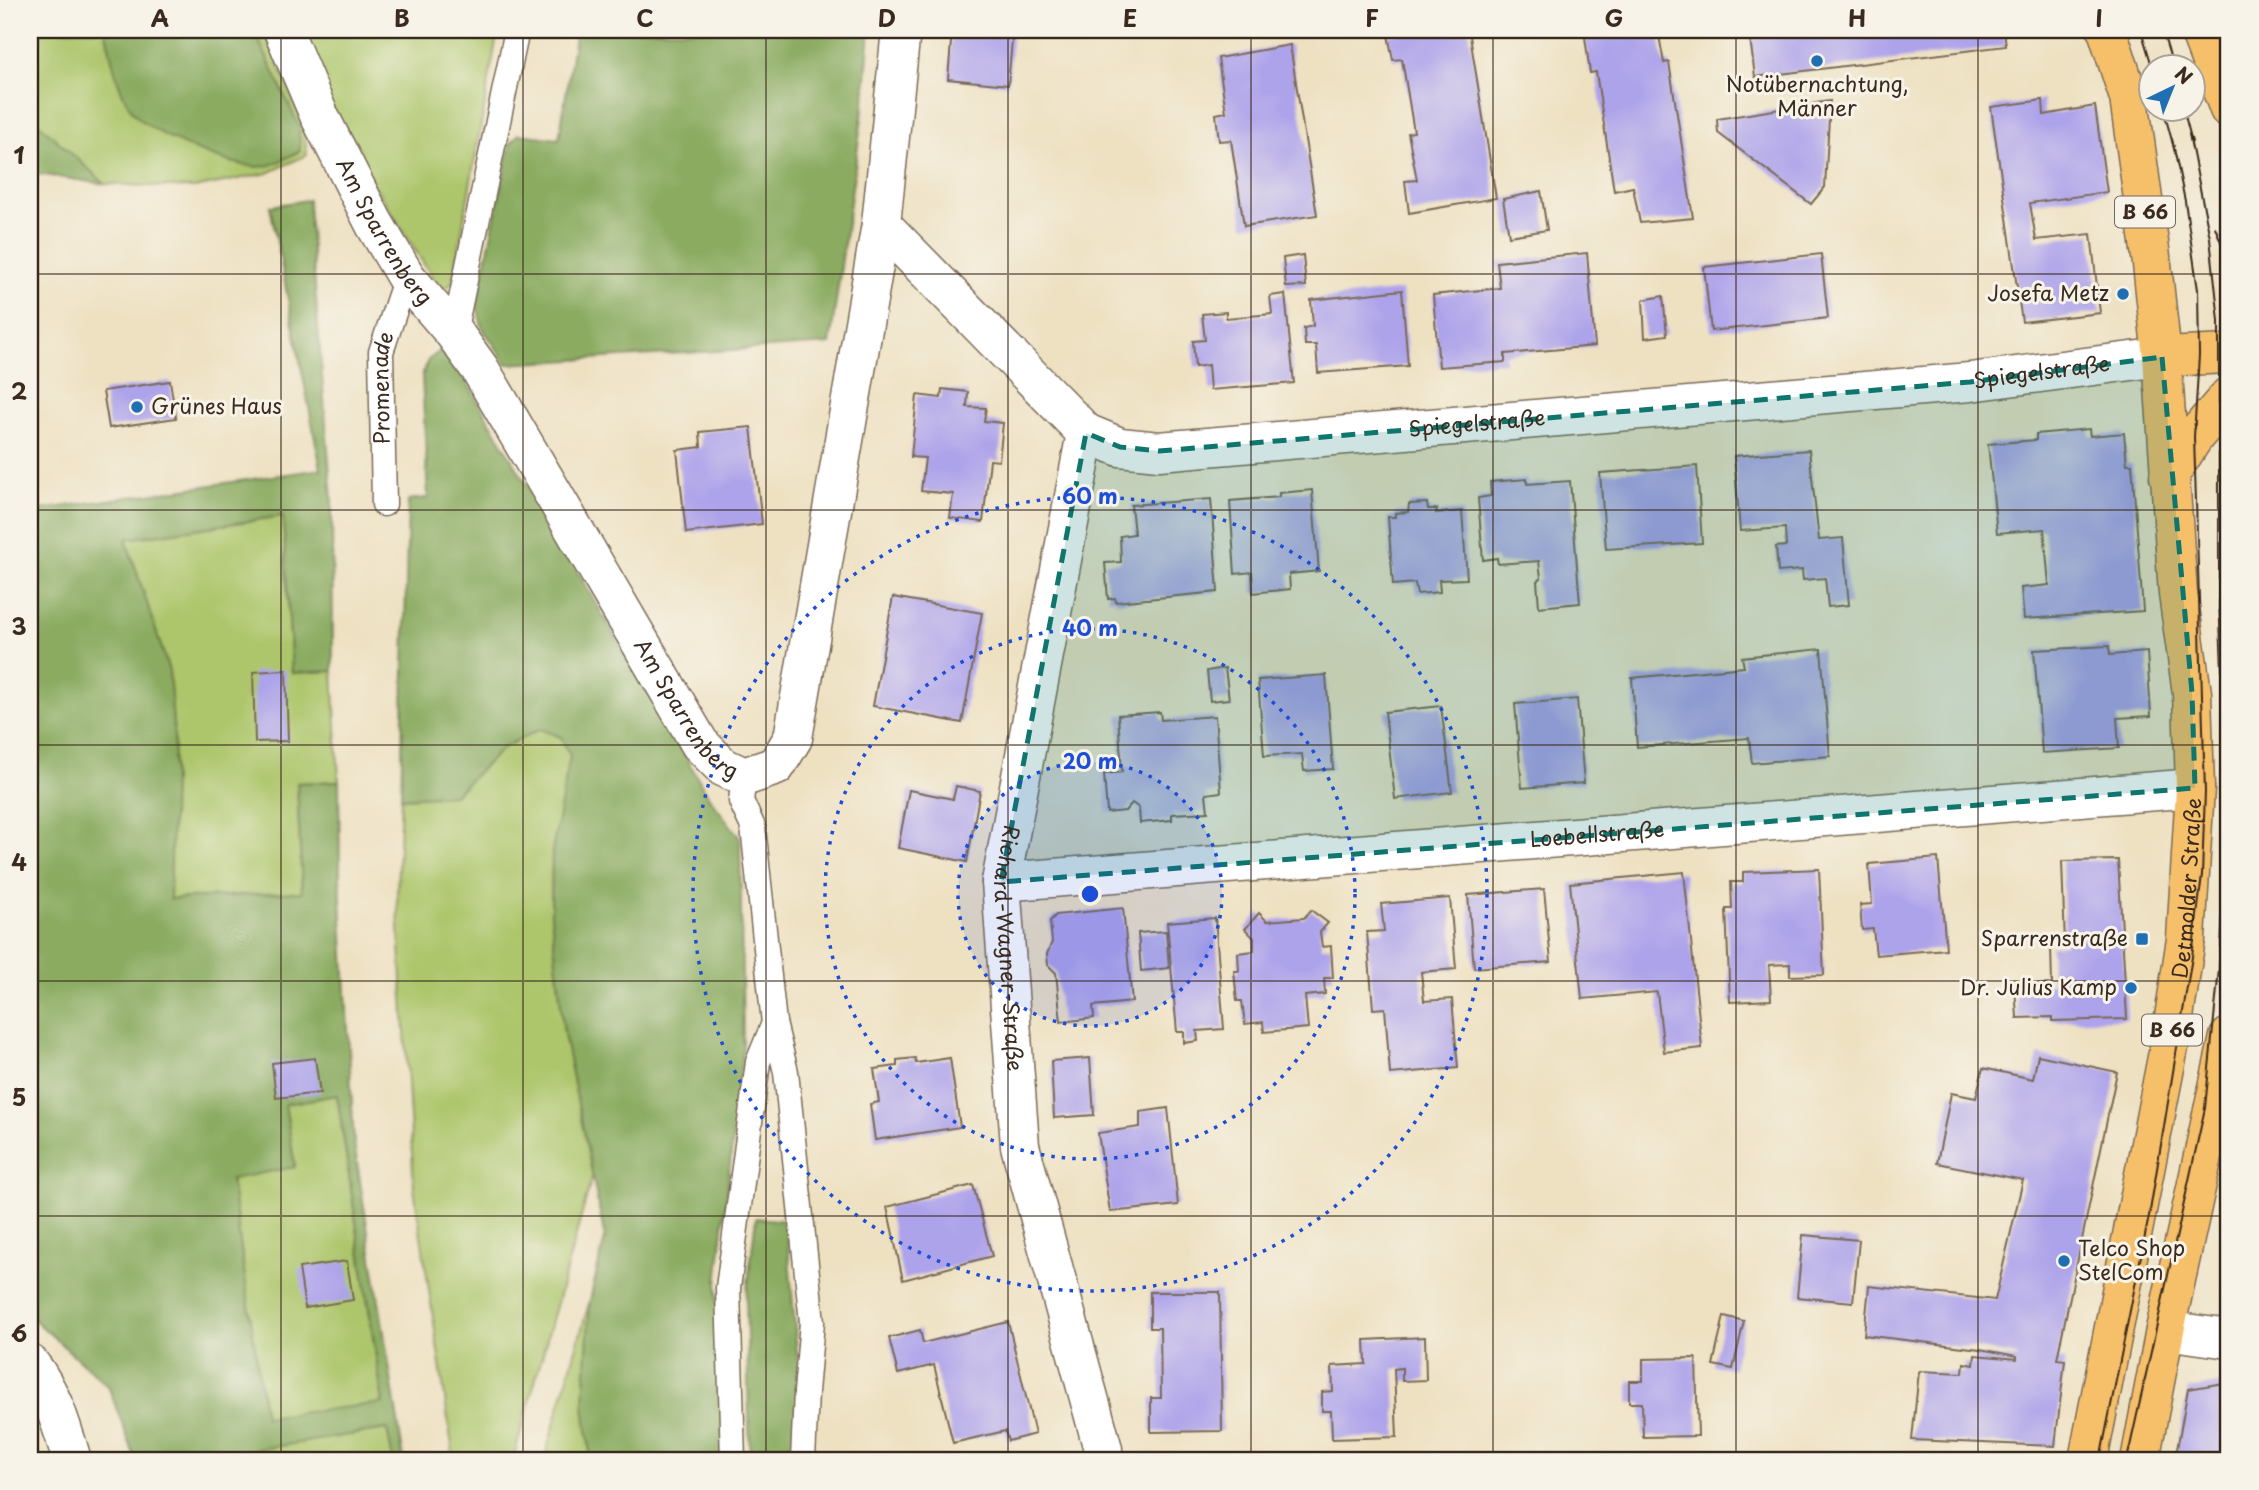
<svg xmlns="http://www.w3.org/2000/svg" width="2259" height="1490" viewBox="0 0 2259 1490" font-family="'Playpen Sans',sans-serif">
	<style>
		.green { fill: #adc66c; stroke: #747845; stroke-width: 2 }
		.forest { fill: #8aab60; stroke: #626a3f; stroke-width: 2; fill-rule: evenodd }
		.building { fill: #ada3ea }
		.lines { fill: none; stroke-linecap: round; stroke-linejoin: round }
		.service-casing { stroke: #7a6a57; stroke-width: 27 }
		.minor-casing { stroke: #7a6a57; stroke-width: 41 }
		.primary-casing { stroke: #7a6a57; stroke-width: 41 }
		.service { stroke: #fff; stroke-width: 24 }
		.minor { stroke: #fff; stroke-width: 38 }
		.primary { stroke: #f6c06b; stroke-width: 38 }
		.tram { stroke: #3b2a1e; stroke-width: 2 }
		.marked { fill: #0f766e; fill-opacity: 0.2; stroke: #0f766e; stroke-width: 5; stroke-dasharray: 14 9; stroke-linejoin: round }
		.grid { fill: none; stroke: #3b2a1e; stroke-width: 2; stroke-opacity: 0.55 }
		.ring { fill: none; stroke: #1d4ed8; stroke-width: 3.5; stroke-dasharray: 3.5 7 }
		.poi-dot { fill: #1f6fb2; stroke: #f7f3e8; stroke-width: 2.5 }
		.labels { text-anchor: middle; stroke-width: 6; stroke-linejoin: round; paint-order: stroke }
		.shield { fill: #f7f3e8; stroke: #73665b; stroke-width: 2 }
		.shield-label { font-size: 19px; font-weight: bold; fill: #3b2a1e }
		.poi-label { font-size: 21px; fill: #3b2a1e; stroke: #f7f3e8; text-anchor: end }
		.street-label { font-size: 21px; fill: #3b2a1e; stroke: #f7f3e8 }
		.centre { fill: #1d4ed8; stroke: #f7f3e8; stroke-width: 3.5 }
		.ring-label { font-size: 21px; text-anchor: middle; font-weight: bold; fill: #1d4ed8; stroke: #f7f3e8; stroke-width: 6; stroke-linejoin: round; paint-order: stroke }
		.neatline { fill: none; stroke: #3b2a1e; stroke-width: 2.5 }
		.grid-label { font-size: 23px; text-anchor: middle; font-weight: bold; fill: #3b2a1e }
	</style>
	<rect width="100%" height="100%" fill="#f7f3e8"/>
	<filter id="ink" filterUnits="userSpaceOnUse"><feTurbulence type="fractalNoise" baseFrequency=".0143" numOctaves="2"/><feDisplacementMap in="SourceGraphic" scale="14" xChannelSelector="R" yChannelSelector="G"/><feConvolveMatrix kernelMatrix="1 2 1 2 8 2 1 2 1" color-interpolation-filters="sRGB"/></filter>
	<filter id="wash" filterUnits="userSpaceOnUse"><feTurbulence type="fractalNoise" baseFrequency=".00686" numOctaves="4" result="noise"/><feDisplacementMap in="SourceGraphic" scale="28" xChannelSelector="R" yChannelSelector="G"/><feGaussianBlur stdDeviation="1.57" result="paint"/><feColorMatrix in="noise" values="0 0 0 0 0 0 0 0 0 0 0 0 0 0 0 0 0 1.4 0 .05"/><feComposite in="paint" operator="in"/></filter>
	<g filter="url(#wash)">
		<rect width="100%" height="100%" fill="#eee1c2"/>
		<g class="green">
			<polygon points="30,30 264,30 304,127 307,155 268,173 194,188 105,184 30,117"/>
			<polygon points="298,30 498,30 453,281 448,287 439,288 343,135"/>
			<polygon points="283,516 292,673 333,671 339,781 297,783 302,892 169,899 174,737 169,671 126,539"/>
			<polygon points="540,729 561,737 571,756 552,851 551,914 564,1034 593,1174 513,1460 454,1460 414,1188 397,893 401,798 454,795 504,747"/>
			<polygon points="337,1095 383,1404 264,1418 231,1178 295,1167 285,1104"/>
			<polygon points="590,1300 584,1406 591,1460 544,1460"/>
			<polygon points="387,1429 393,1460 240,1460 239,1452"/>
		</g>
		<g class="forest">
			<path d="M105 30H254L299 126 300 151C290 156 277 164 266 166 239 172 149 134 133 112 116 89 112 56 105 30Z"/>
			<polygon points="576,30 870,30 864,103 830,344 507,364 482,327 477,305 510,144 519,134 559,139"/>
			<polygon points="30,117 37,122 105,184 30,173"/>
			<path d="M308 200 332 499 333 671 292 673 283 516 126 539 169 671 174 737 170 899 302 892 297 783 339 781 340 880 354 1143 404 1460H393L387 1429 240 1452V1460H136L108 1386 30 1316V497L33 511 321 469 270 206ZM337 1095 383 1403 265 1417 231 1179 295 1167 285 1104Z"/>
			<polygon points="440,351 451,355 709,797 740,838 743,1046 717,1283 724,1460 591,1460 584,1406 590,1300 605,1238 564,1034 551,914 552,851 570,756 561,737 540,729 504,747 454,795 401,798 408,500 428,498 422,376 428,360"/>
			<polygon points="756,1218 786,1221 806,1460 750,1460 746,1299"/>
		</g>
		<g id="blocks">
			<g class="building">
				<polygon points="952,30 1013,30 1008,85 948,79"/>
				<polygon points="1398,30 1469,30 1496,198 1409,213 1405,181 1417,180 1408,133 1414,132 1402,59 1393,60 1388,35 1398,34"/>
				<polygon points="1584,30 1658,30 1664,63 1669,62 1693,218 1640,223 1633,187 1614,191 1596,72 1590,73"/>
				<polygon points="1749,30 2004,30 2006,46 1755,77"/>
				<polygon points="1290,45 1317,215 1244,226 1231,140 1219,141 1216,114 1226,112 1218,58"/>
				<polygon points="2043,100 2044,115 2095,106 2107,192 2030,203 2036,240 2091,234 2100,313 2022,322 1991,107"/>
				<polygon points="1830,101 1825,187 1811,204 1718,133 1717,119"/>
				<polygon points="1541,191 1547,230 1509,236 1503,199"/>
				<polygon points="1587,253 1595,346 1505,354 1505,362 1439,367 1433,295 1500,288 1497,262"/>
				<polygon points="1821,254 1828,318 1711,331 1704,267"/>
				<polygon points="1303,255 1306,286 1286,287 1283,258"/>
				<polygon points="1402,290 1408,366 1318,373 1316,345 1305,345 1304,328 1313,326 1311,300"/>
				<polygon points="1285,294 1294,383 1210,390 1208,365 1195,367 1193,341 1205,340 1202,314 1226,312 1226,318 1272,314 1270,296"/>
				<polygon points="1663,296 1667,335 1645,338 1643,300"/>
				<polygon points="170,381 176,418 109,428 103,391"/>
				<polygon points="942,389 968,392 967,407 986,408 984,421 1003,423 999,461 990,460 983,522 950,518 953,494 921,491 925,458 911,457 917,395 941,398"/>
				<polygon points="751,427 762,524 686,533 677,450 701,447 700,432"/>
				<polygon points="2089,429 2090,436 2124,433 2127,464 2132,464 2143,611 2024,619 2021,588 2049,585 2044,529 1997,533 1988,444 2036,440 2036,434"/>
				<polygon points="1809,450 1819,540 1843,538 1849,605 1828,607 1825,578 1803,580 1802,570 1778,572 1776,547 1786,546 1785,528 1740,531 1734,456"/>
				<polygon points="1697,466 1702,543 1606,549 1600,473"/>
				<polygon points="1527,479 1527,484 1570,481 1580,603 1539,607 1537,581 1541,578 1539,561 1498,564 1497,558 1483,560 1478,498 1491,496 1490,482"/>
				<polygon points="1312,490 1319,571 1289,574 1290,589 1253,593 1252,572 1235,574 1230,501 1279,497 1279,493"/>
				<polygon points="1211,499 1218,592 1116,602 1115,598 1108,599 1105,563 1121,562 1120,536 1134,534 1131,505"/>
				<polygon points="1427,503 1428,509 1437,509 1436,513 1462,511 1467,579 1439,580 1440,592 1417,594 1415,583 1393,585 1388,517 1395,517 1395,513 1408,512 1409,504"/>
				<polygon points="893,597 982,613 962,723 873,706"/>
				<polygon points="2109,646 2110,655 2147,652 2151,716 2117,718 2119,748 2042,753 2034,650"/>
				<polygon points="1821,649 1830,756 1752,763 1749,738 1637,747 1632,678 1744,667 1742,657"/>
				<polygon points="1225,668 1229,699 1210,701 1207,671"/>
				<polygon points="286,670 288,741 255,742 253,672"/>
				<polygon points="1326,675 1333,769 1304,771 1302,754 1264,756 1258,680"/>
				<polygon points="1577,699 1584,783 1522,788 1515,704"/>
				<polygon points="1441,706 1452,792 1395,799 1385,712"/>
				<polygon points="1160,712 1161,720 1215,716 1221,792 1206,794 1208,812 1172,814 1172,820 1140,823 1139,808 1132,803 1125,811 1107,813 1104,774 1122,772 1118,715"/>
				<polygon points="956,786 980,791 967,862 898,848 909,790 953,799"/>
				<polygon points="1938,858 1946,949 1876,955 1873,929 1862,930 1860,905 1872,904 1869,864"/>
				<polygon points="2118,860 2127,1019 2052,1021 2052,1017 2017,1018 2015,985 2052,984 2051,946 2065,945 2062,861"/>
				<polygon points="1819,869 1824,975 1790,976 1790,964 1769,965 1771,1000 1730,1002 1726,909 1732,909 1731,882 1743,882 1743,872"/>
				<polygon points="1684,872 1702,1048 1664,1052 1657,992 1582,999 1570,883"/>
				<polygon points="1544,889 1551,962 1474,968 1468,895"/>
				<polygon points="1450,898 1456,969 1421,972 1424,1001 1452,999 1458,1068 1390,1074 1385,1008 1373,1009 1367,932 1384,931 1381,904"/>
				<polygon points="1123,908 1132,1002 1093,1006 1094,1018 1061,1022 1056,973 1048,965 1047,954 1052,942 1050,921 1056,915"/>
				<polygon points="1311,910 1328,923 1320,932 1322,947 1331,946 1333,978 1324,978 1325,994 1305,996 1308,1028 1264,1032 1263,1022 1245,1024 1242,1001 1237,1001 1234,971 1239,971 1238,953 1254,951 1254,938 1245,929 1259,913 1267,921 1304,918"/>
				<polygon points="1215,918 1224,1029 1197,1031 1198,1041 1184,1043 1184,1032 1177,1032 1167,922"/>
				<polygon points="1166,931 1169,968 1141,971 1138,933"/>
				<polygon points="2038,1055 2117,1072 2057,1359 2065,1360 2055,1446 1912,1440 1919,1371 1963,1373 1964,1363 1974,1365 1975,1355 2017,1359 2017,1356 1980,1349 1864,1335 1869,1286 1995,1300 2023,1180 1937,1163 1951,1093 1976,1098 1983,1068 2033,1079"/>
				<polygon points="315,1058 320,1093 276,1098 272,1063"/>
				<polygon points="915,1058 916,1063 950,1058 960,1127 875,1140 870,1104 879,1102 874,1069 897,1066 897,1060"/>
				<polygon points="1090,1058 1094,1115 1054,1118 1051,1061"/>
				<polygon points="1168,1108 1178,1205 1110,1212 1098,1133 1140,1127 1140,1112"/>
				<polygon points="973,1185 992,1256 903,1280 887,1207"/>
				<polygon points="1803,1235 1859,1240 1853,1302 1797,1297"/>
				<polygon points="347,1261 353,1300 305,1308 299,1268"/>
				<polygon points="1150,1292 1220,1292 1222,1431 1151,1432 1151,1398 1161,1398 1160,1328 1150,1328"/>
				<polygon points="1724,1316 1744,1321 1733,1369 1713,1365"/>
				<polygon points="1008,1322 1035,1434 1008,1441 1005,1431 953,1443 934,1365 898,1374 889,1338 920,1330 923,1343"/>
				<polygon points="1425,1337 1426,1380 1402,1381 1402,1368 1394,1369 1397,1437 1332,1439 1331,1411 1322,1411 1322,1392 1333,1391 1332,1366 1366,1364 1365,1340"/>
				<polygon points="1696,1358 1698,1436 1643,1437 1642,1403 1629,1403 1629,1381 1643,1381 1643,1359"/>
				<polygon points="2229,1382 2229,1460 2175,1460 2188,1389"/>
			</g>
		</g>
	</g>
	<g filter="url(#ink)">
		<use href="#blocks" fill-opacity="0" stroke="#7a6a57" stroke-width="2"/>
		<g class="lines">
			<defs>
				<g id="service">
					<polyline points="454,333 517,30"/>
					<path id="s1" d="M384 504 381 352 406 277"/>
					<polyline points="744,777 741,801 753,827 774,1023 786,1072 812,1322 806,1392 803,1460"/>
					<polyline points="733,1460 728,1288 758,1062 774,1023"/>
				</g>
				<g id="minor">
					<path id="s2" d="M283 30 319 115 374 223 406 277 454 333 480 369 700 744 723 767 744 777 776 766 793 738 881 224 901 30"/>
					<path id="s3" d="M881 224 1086 433 1120 447 1159 451 1970 382 2162 357"/>
					<path id="s4" d="M1086 433 1001 882 1020 1146 1103 1449 1102 1460"/>
					<path id="s5" d="M1001 882 2195 788"/>
					<polyline points="2165,1330 2229,1339"/>
					<path d="M30 1364C52 1392 62 1427 72 1460"/>
				</g>
				<g id="primary">
					<polyline points="2199,30 2229,109"/>
					<polyline points="2162,357 2229,354"/>
					<polyline points="2169,476 2194,437 2229,396"/>
					<path id="s6" d="M2088 1460 2171 1037 2186 939 2195 788 2192 693 2178 594 2162 357 2152 264 2129 98 2107 30"/>
					<polyline points="2140,1460 2165,1330 2229,1037"/>
				</g>
			</defs>
			<use href="#service" class="service-casing"/>
			<use href="#minor" class="minor-casing"/>
			<use href="#primary" class="primary-casing"/>
			<use href="#service" class="service"/>
			<use href="#minor" class="minor"/>
			<use href="#primary" class="primary"/>
			<g class="tram">
				<polyline points="2141,30 2152,66"/>
				<polyline points="2162,30 2173,66"/>
				<polyline points="2163,108 2174,148"/>
				<polyline points="2183,108 2192,142"/>
				<polyline points="2215,227 2229,261"/>
				<polyline points="2100,1460 2150,1211 2192,957 2202,875 2205,792 2194,437 2199,355 2198,290 2185,201 2172,139"/>
				<polyline points="2127,1460 2205,1108 2221,949 2225,872 2224,718 2219,597 2219,321 2210,238 2189,134"/>
			</g>
		</g>
	</g>
	<path class="marked" d="M2162 357 2192 693 2195 788 1001 882 1086 433 1120 447 1159 451 1970 382Z"/>
	<path class="grid" d="M281 30V1460M523 30V1460M766 30V1460M1008 30V1460M1251 30V1460M1493 30V1460M1736 30V1460M1978 30V1460M30 274H2229M30 510H2229M30 745H2229M30 981H2229M30 1216H2229"/>
	<circle cx="1090" cy="894" r="132" fill="#1d4ed8" fill-opacity=".12"/>
	<g class="ring">
		<circle cx="1090" cy="894" r="132"/>
		<circle cx="1090" cy="894" r="265"/>
		<circle cx="1090" cy="894" r="397"/>
	</g>
	<g class="poi-dot">
		<circle cx="1817" cy="61" r="7"/>
		<circle cx="2123" cy="294" r="7"/>
		<circle cx="137" cy="407" r="7"/>
		<rect x="2135" y="932" width="14" height="14" rx="3.5"/>
		<circle cx="2131" cy="988" r="7"/>
		<circle cx="2064" cy="1261" r="7"/>
	</g>
	<g class="labels">
		<g class="shield">
			<rect x="2115" y="196.5" width="60" height="31" rx="5"/>
			<rect x="2142" y="1014.5" width="60" height="31" rx="5"/>
		</g>
		<g class="shield-label">
			<text x="2145" y="219">B 66</text>
			<text x="2172" y="1037">B 66</text>
		</g>
		<g class="poi-label">
			<text x="1817" y="92" text-anchor="middle">Notübernachtung,<tspan x="1817" dy="24">Männer</tspan></text>
			<text x="2109" y="301">Josefa Metz</text>
			<text x="151" y="414" text-anchor="start">Grünes Haus</text>
			<text x="2128" y="946">Sparrenstraße</text>
			<text x="2117" y="995">Dr. Julius Kamp</text>
			<text x="2078" y="1256" text-anchor="start">Telco Shop<tspan x="2078" dy="24">StelCom</tspan></text>
		</g>
		<g class="street-label">
			<text dy="7" stroke="none"><textPath href="#s2" startOffset="226">Am Sparrenberg</textPath></text>
			<text dy="7" stroke="none"><textPath href="#s3" startOffset="1255">Spiegelstraße</textPath></text>
			<text dy="7" stroke="none"><textPath href="#s1" startOffset="116">Promenade</textPath></text>
			<text dy="7" stroke="none"><textPath href="#s3" startOffset="688">Spiegelstraße</textPath></text>
			<text dy="7" stroke="none"><textPath href="#s2" startOffset="793">Am Sparrenberg</textPath></text>
			<text dy="7" stroke="none"><textPath href="#s5" startOffset="598">Loebellstraße</textPath></text>
			<text dy="7" stroke="none"><textPath href="#s6" startOffset="581">Detmolder Straße</textPath></text>
			<text dy="7" stroke="none"><textPath href="#s4" startOffset="523">Richard-Wagner-Straße</textPath></text>
		</g>
	</g>
	<circle cx="1090" cy="894" r="10" class="centre"/>
	<g class="ring-label">
		<text x="1090" y="504">60 m</text>
		<text x="1090" y="636">40 m</text>
		<text x="1090" y="769">20 m</text>
	</g>
	<rect width="2259" height="1490" fill="none" stroke="#f7f3e8" stroke-width="77"/>
	<g transform="translate(2172 88) rotate(43)"><circle r="33" fill="#f7f3e8" stroke="#aca397" stroke-width="2"/>
	<path d="M0-5L12 26L0 18L-12 26Z" fill="#1f6fb2"/>
	<text y="-10" font-size="19" font-weight="bold" text-anchor="middle" fill="#3b2a1e">N</text>
	</g>
	<rect x="38" y="38" width="2182" height="1414" class="neatline"/>
	<g class="grid-label">
		<text x="160" y="27">A</text>
		<text x="402" y="27">B</text>
		<text x="645" y="27">C</text>
		<text x="887" y="27">D</text>
		<text x="1130" y="27">E</text>
		<text x="1372" y="27">F</text>
		<text x="1614" y="27">G</text>
		<text x="1857" y="27">H</text>
		<text x="2099" y="27">I</text>
		<text x="19" y="164">1</text>
		<text x="19" y="400">2</text>
		<text x="19" y="635">3</text>
		<text x="19" y="871">4</text>
		<text x="19" y="1106">5</text>
		<text x="19" y="1342">6</text>
	</g>
</svg>
